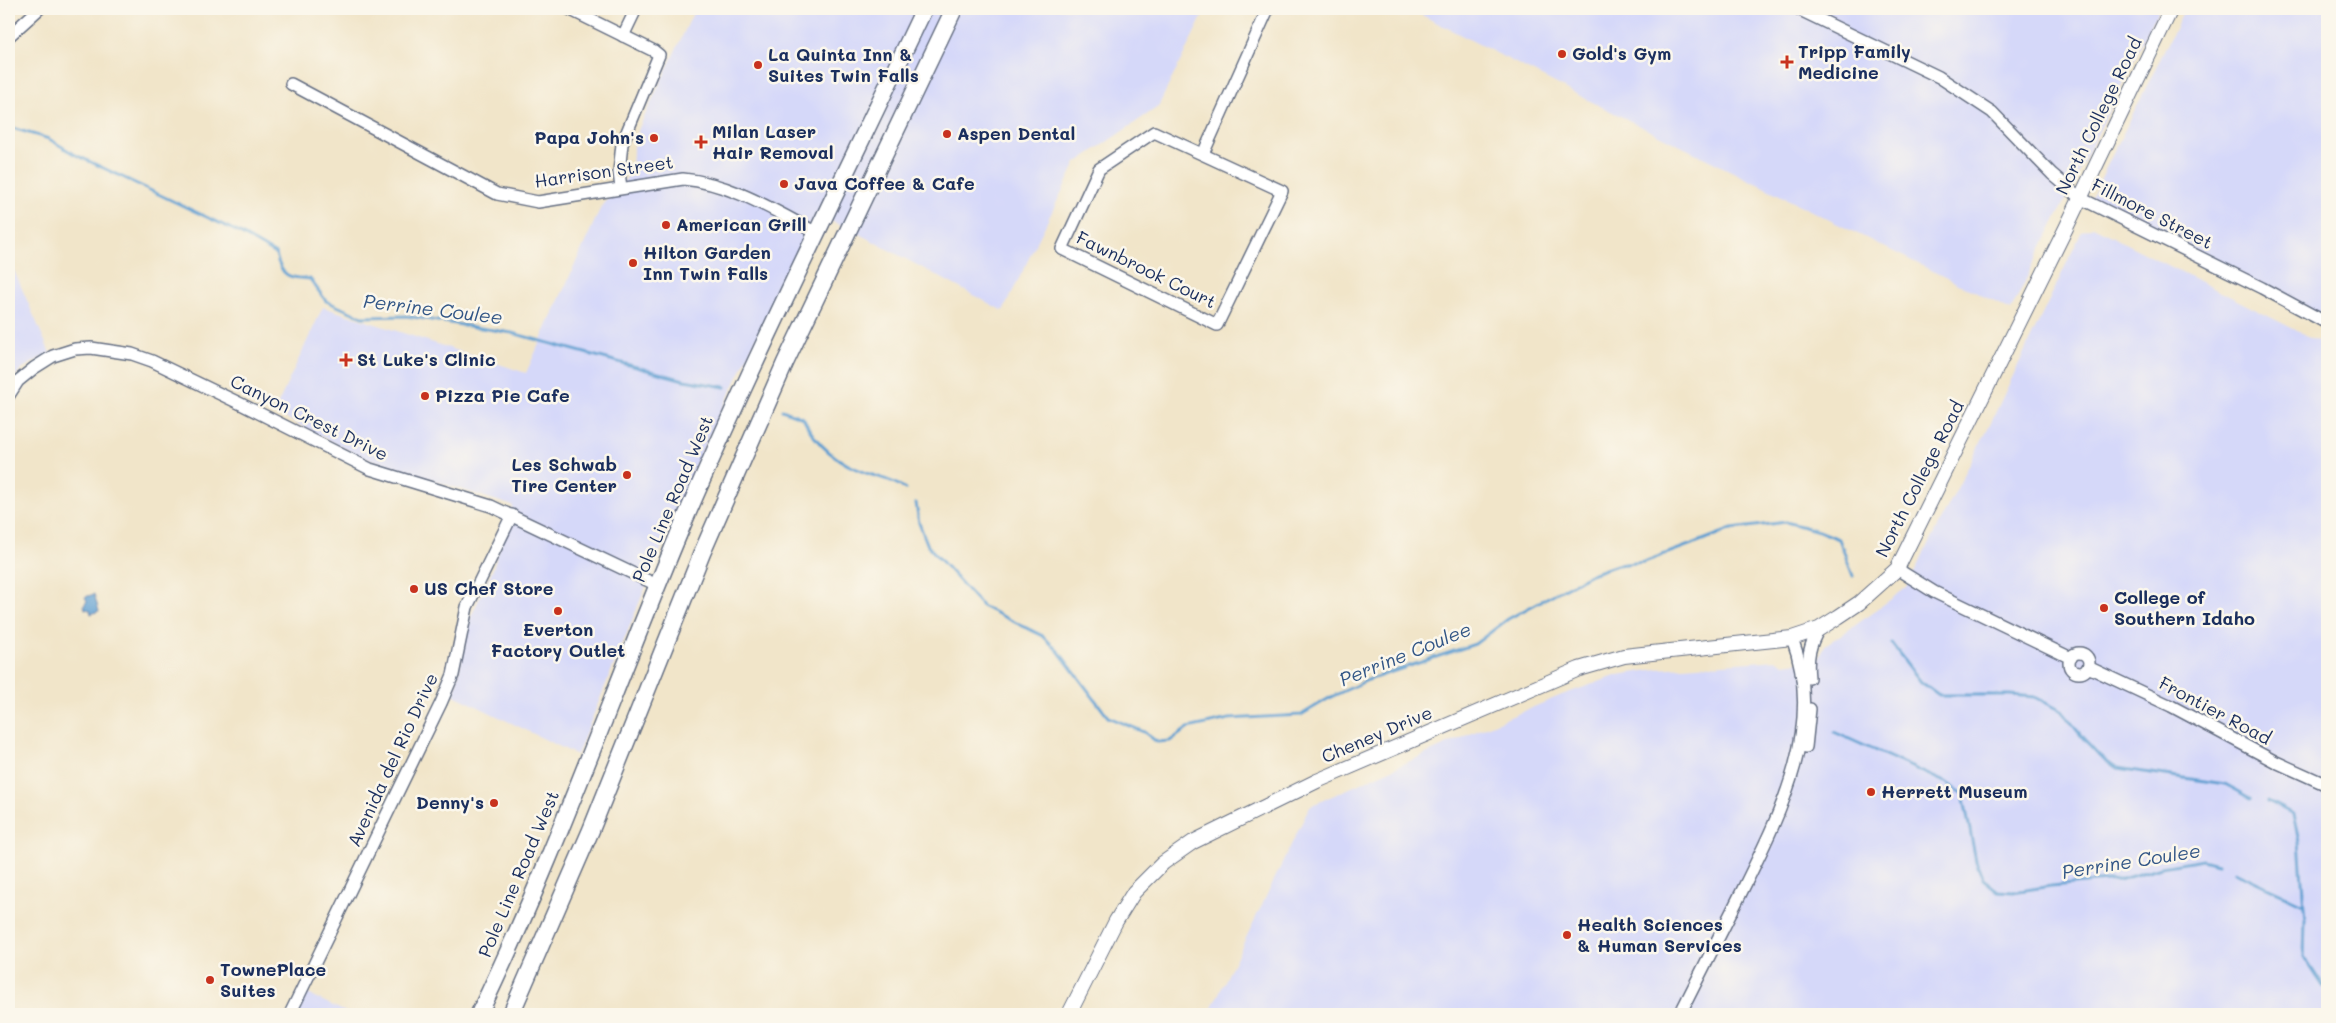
<svg xmlns="http://www.w3.org/2000/svg" width="2336" height="1023" viewBox="0 0 2336 1023" font-family="Mali,sans-serif">
	<style>
		.built { fill: #d5d8f9 }
		.water { fill: #5e9fd1; stroke: #3c6798 }
		.lines { fill: none; stroke-linecap: round; stroke-linejoin: round }
		.stream { stroke: #5e9fd1; stroke-width: 3 }
		.minor-casing { stroke: #666f83; stroke-width: 14 }
		.major-casing { stroke: #666f83; stroke-width: 16 }
		.highway-casing { stroke: #666f83; stroke-width: 19 }
		.minor { stroke: #fff; stroke-width: 11 }
		.major { stroke: #fff; stroke-width: 14 }
		.highway { stroke: #fff; stroke-width: 16 }
		.poi-dot { fill: #c8321e; stroke: #fbf7ec; stroke-width: 2 }
		.labels { text-anchor: middle; stroke-width: 5; stroke-linejoin: round; paint-order: stroke }
		.poi-label { font-size: 18px; font-weight: bold; fill: #1b2f5e; stroke: #fbf7ec; text-anchor: start }
		.street-label { font-size: 18px; fill: #1b2f5e; stroke: #fbf7ec }
		.water-label { font-size: 19px; font-style: italic; fill: #325686; stroke: #fbf7ec }
	</style>
	<rect width="100%" height="100%" fill="#fbf7ec"/>
	<filter id="ink" filterUnits="userSpaceOnUse"><feTurbulence type="fractalNoise" baseFrequency=".02" numOctaves="2"/><feDisplacementMap in="SourceGraphic" scale="10" xChannelSelector="R" yChannelSelector="G"/><feConvolveMatrix kernelMatrix="1 2 1 2 8 2 1 2 1" color-interpolation-filters="sRGB"/></filter>
	<filter id="wash" filterUnits="userSpaceOnUse"><feTurbulence type="fractalNoise" baseFrequency=".0096" numOctaves="4" result="noise"/><feDisplacementMap in="SourceGraphic" scale="20" xChannelSelector="R" yChannelSelector="G"/><feGaussianBlur stdDeviation="1.12" result="paint"/><feColorMatrix in="noise" values="0 0 0 0 0 0 0 0 0 0 0 0 0 0 0 0 0 1.4 0 .05"/><feComposite in="paint" operator="in"/></filter>
	<g filter="url(#wash)">
		<rect width="100%" height="100%" fill="#f1e5c9"/>
		<g class="built">
			<polygon points="695,9 1206,9 1158,107 1076,163 1003,311 861,235 817,214 698,459 577,755 454,695 470,619 493,569 513,506 362,457 274,412 323,307 526,373 601,207 632,172 633,151 639,128"/>
			<polygon points="1410,9 2159,9 2011,310 1590,101"/>
			<polygon points="2185,9 2327,9 2327,320 2091,198"/>
			<polygon points="2093,227 2327,346 2327,1014 1209,1014 1310,806 1477,731 1562,695 1618,675 1657,669 1777,660 1784,664 1819,659 1825,645 1853,627 1906,588 1990,424 2082,231"/>
			<polygon points="9,259 50,353 21,369 9,384"/>
			<polygon points="306,993 350,1014 296,1014"/>
		</g>
		<polygon class="water" points="94,594 99,611 91,614 90,610 85,609 84,605 87,601 85,597"/>
		<g class="lines">
			<g class="stream">
				<path d="M9 127 49 139 74 154 238 232 276 254C281 277 289 278 310 279L326 301 362 317 406 316 512 333 684 380 725 387"/>
				<path d="M782 410 803 418C816 446 840 464 869 474 881 478 895 481 905 489"/>
				<polyline points="916,503 919,523 928,546 982,606 1043,636 1059,652 1108,717 1144,732 1157,742 1170,741 1188,728 1229,719 1301,715 1331,697 1368,680 1475,644 1508,619 1591,574 1617,565 1644,562 1732,529 1786,522 1819,531 1839,539 1853,576"/>
				<polyline points="1891,643 1921,682 1939,695 2010,695 2034,697 2062,711 2083,738 2100,756 2117,768 2225,784 2251,798"/>
				<polyline points="1834,732 1947,783 1963,794 1976,861 1983,879 1998,891 2013,892 2051,886 2119,880 2161,867 2203,860 2218,864"/>
				<polyline points="2268,801 2293,814 2299,842 2305,920 2304,957 2327,992"/>
				<polyline points="2235,872 2303,904"/>
			</g>
		</g>
	</g>
	<g filter="url(#ink)">
		<g class="lines">
			<defs>
				<g id="minor">
					<polyline points="569,9 654,51 659,55 622,144 619,172 621,188"/>
					<polyline points="1798,9 1939,77 1992,112 2052,174 2080,198 2262,288 2327,323"/>
					<polyline points="9,36 39,9"/>
					<polyline points="623,36 636,9"/>
					<path d="M291 84 497 194 538 202 683 179C731 183 775 211 817 233"/>
					<polygon points="1154,132 1282,191 1217,325 1062,249 1099,169"/>
					<polyline points="1203,154 1268,9"/>
					<polyline points="9,395 18,381 34,368 53,356 75,349 91,348 132,354 152,361 241,404 370,469 491,506 657,585"/>
					<polyline points="1897,569 1934,592 2071,658"/>
					<circle cx="2079" cy="663" r="10"/>
					<polyline points="2088,667 2171,706 2276,762 2327,785"/>
					<path d="M1809 678C1807 659 1809 645 1819 629"/>
					<polyline points="1806,747 1810,709"/>
					<polyline points="290,1014 441,703 453,675 467,607 512,515"/>
					<path d="M1680 1014C1700 974 1720 935 1740 895 1779 816 1826 727 1792 638"/>
				</g>
				<polyline id="major" points="1069,1014 1116,921 1134,892 1163,863 1193,842 1317,781 1579,669 1624,656 1792,638 1819,629 1838,617 1859,603 1897,569 2066,228 2171,9"/>
				<g id="highway">
					<path d="M479 1014C557 853 615 684 685 519 759 347 844 178 924 9"/>
					<polyline points="511,1014 591,830 702,553 785,363 954,9"/>
				</g>
			</defs>
			<use href="#minor" class="minor-casing"/>
			<use href="#major" class="major-casing"/>
			<use href="#highway" class="highway-casing"/>
			<use href="#minor" class="minor"/>
			<use href="#major" class="major"/>
			<use href="#highway" class="highway"/>
		</g>
	</g>
	<g class="poi-dot">
		<circle cx="1562" cy="54" r="5"/>
		<path d="M1784.5 54.5h5v5h5v5h-5v5h-5v-5h-5v-5h5z"/>
		<circle cx="758" cy="65" r="5"/>
		<circle cx="947" cy="134" r="5"/>
		<circle cx="654" cy="138" r="5"/>
		<path d="M698.5 134.5h5v5h5v5h-5v5h-5v-5h-5v-5h5z"/>
		<circle cx="784" cy="184" r="5"/>
		<circle cx="666" cy="225" r="5"/>
		<circle cx="633" cy="263" r="5"/>
		<path d="M343.5 352.5h5v5h5v5h-5v5h-5v-5h-5v-5h5z"/>
		<circle cx="425" cy="396" r="5"/>
		<circle cx="627" cy="475" r="5"/>
		<circle cx="414" cy="589" r="5"/>
		<circle cx="2104" cy="608" r="5"/>
		<circle cx="558" cy="611" r="5"/>
		<circle cx="1871" cy="792" r="5"/>
		<circle cx="494" cy="803" r="5"/>
		<circle cx="1567" cy="935" r="5"/>
		<circle cx="210" cy="980" r="5"/>
	</g>
	<g class="labels">
		<g class="poi-label">
			<text x="1798" y="58">Tripp Family<tspan x="1798" dy="21">Medicine</tspan></text>
			<text x="1572" y="60">Gold's Gym</text>
			<text x="768" y="61">La Quinta Inn &amp;<tspan x="768" dy="21">Suites Twin Falls</tspan></text>
			<text x="712" y="138">Milan Laser<tspan x="712" dy="21">Hair Removal</tspan></text>
			<text x="957" y="140">Aspen Dental</text>
			<text x="644" y="144" text-anchor="end">Papa John's</text>
			<text x="794" y="190">Java Coffee &amp; Cafe</text>
			<text x="676" y="231">American Grill</text>
			<text x="643" y="259">Hilton Garden<tspan x="643" dy="21">Inn Twin Falls</tspan></text>
			<text x="357" y="366">St Luke's Clinic</text>
			<text x="435" y="402">Pizza Pie Cafe</text>
			<text x="617" y="471" text-anchor="end">Les Schwab<tspan x="617" dy="21">Tire Center</tspan></text>
			<text x="424" y="595">US Chef Store</text>
			<text x="2114" y="604">College of<tspan x="2114" dy="21">Southern Idaho</tspan></text>
			<text x="558" y="636" text-anchor="middle">Everton<tspan x="558" dy="21">Factory Outlet</tspan></text>
			<text x="1881" y="798">Herrett Museum</text>
			<text x="484" y="809" text-anchor="end">Denny's</text>
			<text x="1577" y="931">Health Sciences<tspan x="1577" dy="21">&amp; Human Services</tspan></text>
			<text x="220" y="976">TownePlace<tspan x="220" dy="21">Suites</tspan></text>
		</g>
		<g class="street-label">
			<text transform="translate(2099 116) rotate(-64)" y="6">North College Road</text>
			<text transform="translate(604 172) rotate(-8)" y="6">Harrison Street</text>
			<text transform="translate(2152 214) rotate(27)" y="6">Fillmore Street</text>
			<text transform="translate(1146 270) rotate(26)" y="6">Fawnbrook Court</text>
			<text transform="translate(309 418) rotate(26)" y="6">Canyon Crest Drive</text>
			<text transform="translate(1920 479) rotate(-63)" y="6">North College Road</text>
			<text transform="translate(673 499) rotate(-67)" y="6">Pole Line Road West</text>
			<text transform="translate(2215 711) rotate(28)" y="6">Frontier Road</text>
			<text transform="translate(1377 735) rotate(-23)" y="6">Cheney Drive</text>
			<text transform="translate(393 760) rotate(-65)" y="6">Avenida del Rio Drive</text>
			<text transform="translate(519 874) rotate(-67)" y="6">Pole Line Road West</text>
		</g>
		<g class="water-label">
			<text transform="translate(433 309) rotate(7)" y="7">Perrine Coulee</text>
			<text transform="translate(1405 654) rotate(-22)" y="7">Perrine Coulee</text>
			<text transform="translate(2131 861) rotate(-9)" y="7">Perrine Coulee</text>
		</g>
	</g>
	<rect width="2336" height="1023" fill="none" stroke="#fbf7ec" stroke-width="30"/>
</svg>
